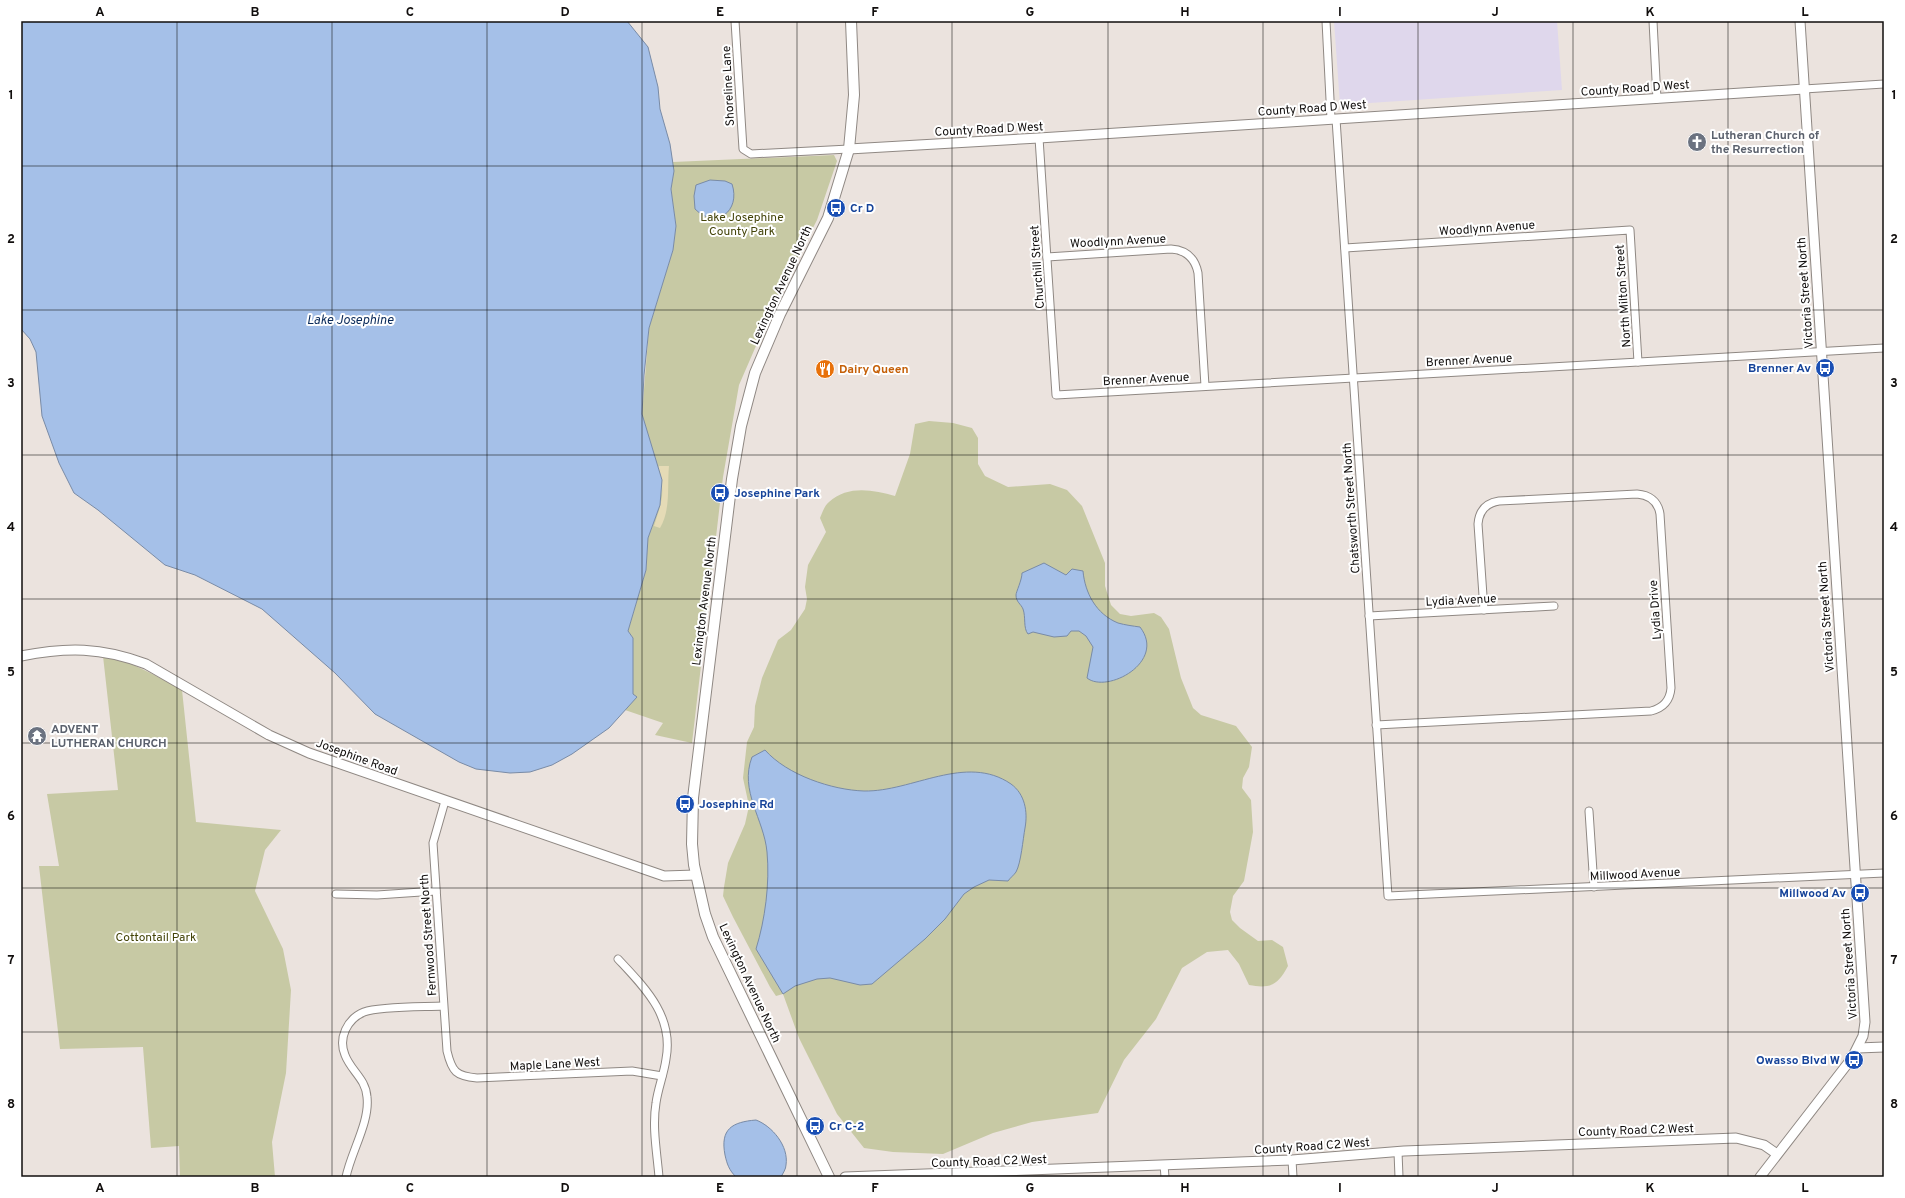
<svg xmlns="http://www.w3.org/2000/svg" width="1905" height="1198" viewBox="0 0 1905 1198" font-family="Overpass,sans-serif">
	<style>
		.education { fill: #dfd7ec }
		.green { fill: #c7c9a4 }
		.sand { fill: #e5dbb6 }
		.water { fill: #a5c0e8; stroke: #798ba6 }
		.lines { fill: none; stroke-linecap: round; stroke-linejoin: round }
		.minor-casing { stroke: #8f8883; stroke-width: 9 }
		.tertiary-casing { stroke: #8f8883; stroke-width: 11 }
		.secondary-casing { stroke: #8f8883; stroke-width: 12 }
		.minor { stroke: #fff; stroke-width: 7 }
		.tertiary { stroke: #fff; stroke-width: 9 }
		.secondary { stroke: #fff; stroke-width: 10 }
		.grid { fill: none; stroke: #110e0d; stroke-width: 1; stroke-opacity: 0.55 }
		.labels { text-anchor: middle; stroke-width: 4; stroke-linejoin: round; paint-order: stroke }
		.street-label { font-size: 12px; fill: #110e0d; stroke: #fff }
		.worship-label { font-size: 12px; font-weight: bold; fill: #5b616d; stroke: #fff; text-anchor: start }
		.transit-label { font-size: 12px; font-weight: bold; fill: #164399; stroke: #fff; text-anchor: start }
		.park-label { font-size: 12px; fill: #434308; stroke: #fff }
		.food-label { font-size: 12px; font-weight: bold; fill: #c56008; stroke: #fff; text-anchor: start }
		.water-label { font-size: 13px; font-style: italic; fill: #092a5a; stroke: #fff }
		.neatline { fill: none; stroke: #110e0d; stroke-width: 1.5 }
		.grid-label { font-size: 13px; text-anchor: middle; font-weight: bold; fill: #110e0d }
	</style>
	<rect width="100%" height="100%" fill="#ebe3de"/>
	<polygon class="education" points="1334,21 1557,21 1562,90 1340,105"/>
	<g class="green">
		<polygon points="834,155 837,161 817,220 776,300 739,385 723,477 692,743 655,735 663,723 625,710 632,701 633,694 633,638 628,631 646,570 648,538 660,505 662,486 642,414 649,328 673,250 676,226 671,189 674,171 673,162"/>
		<path d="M929 421 953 423 972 428 978 438V464L985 476 1008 487 1050 484 1067 490 1082 506 1105 563V586L1111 605 1120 614 1131 616 1154 613 1161 617 1169 629 1181 678 1193 708 1201 715 1236 726 1252 747 1249 767 1243 778 1242 788 1251 800 1253 832 1244 881 1233 896 1230 912 1232 920 1240 928 1258 941 1272 940 1283 947 1288 966C1278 985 1270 989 1249 985L1239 964 1228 950 1207 952 1182 968 1156 1019 1124 1060 1098 1113 1032 1122 993 1133 943 1154 893 1152 864 1148 837 1114 799 1038 783 994 776 996 770 987 733 917 723 896 724 887 728 863 745 824 749 806 743 778 747 742 754 727 755 706 762 678 778 640 791 630 805 609 807 599 805 587 808 565 826 532 820 518C822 513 825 505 829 502 848 485 873 490 895 496L910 454 915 424Z"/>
		<path d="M103 656C132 661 156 676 182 690L196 822 281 830 265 850 255 891 283 949 291 990 286 1073 272 1142 275 1177H180L179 1146 151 1148 143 1047 60 1049 39 866H59L47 794 118 790Z"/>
	</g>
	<path class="sand" d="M659 466H669C667 487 671 509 660 528L654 526C661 504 667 490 657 469Z"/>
	<g class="water">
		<polygon points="21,21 627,21 648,47 658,87 660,109 670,144 674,171 671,189 676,226 673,250 649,328 644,375 642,414 662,480 660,505 648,538 646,570 628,631 633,638 633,694 637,697 609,728 572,754 552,765 530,772 510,773 476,769 459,762 375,714 335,673 262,609 195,575 165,565 98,510 74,493 59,463 42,416 36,352 30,339 21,329"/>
		<path d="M710 180 725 181 732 184C741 211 716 230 695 209L694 196 696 185Z"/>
		<path d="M1044 563 1066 575 1072 569 1083 571C1085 593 1096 614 1118 623 1125 625 1133 626 1140 627 1167 662 1107 694 1087 678L1093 647 1086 636 1079 631H1071L1067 636 1054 637 1033 632 1028 634C1023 628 1026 617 1023 609 1021 604 1016 602 1016 595 1016 592 1022 580 1022 573Z"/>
		<path d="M765 750C787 775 832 790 864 791 912 792 966 753 1011 784 1025 794 1028 812 1025 828 1023 839 1021 863 1016 872 1014 875 1010 878 1008 881L989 880 974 887 964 894 945 919 925 939 872 984 860 985 830 978 817 979 795 986 783 994 756 949C765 920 770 883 767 852 764 819 739 791 752 757Z"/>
		<path d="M756 1120C772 1126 789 1146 786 1165 786 1169 783 1173 781 1177H736C729 1170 727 1164 725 1155 720 1129 732 1122 756 1120Z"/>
	</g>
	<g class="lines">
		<defs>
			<g id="minor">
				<polyline points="735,21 743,149 751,154 849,149"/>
				<polyline points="1326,21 1331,119"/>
				<polyline points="1653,21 1657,99"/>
				<polyline points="1804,89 1884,84"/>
				<polyline points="1336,119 1388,896 1884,873"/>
				<polyline points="1039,138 1056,395 1884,348"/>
				<polyline points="1345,248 1630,230 1638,362"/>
				<path d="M1047 257 1171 249C1186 250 1195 258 1198 273L1205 386"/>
				<polyline points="1369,616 1554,606"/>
				<path d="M1376 725 1651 711C1663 708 1670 701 1671 688L1660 514C1658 501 1649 495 1637 494L1499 501C1486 503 1479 511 1478 524L1484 610"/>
				<path d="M445 801 433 843 447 1051C452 1072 456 1076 477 1078L632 1071 662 1076"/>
				<polyline points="1589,811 1594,887"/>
				<polyline points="336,894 377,895 436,891"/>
				<path d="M618 959C645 988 674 1016 666 1059 664 1074 658 1088 656 1103 652 1127 657 1153 659 1177"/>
				<polyline points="1398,1152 1399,1177"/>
				<polyline points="1292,1160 1293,1177"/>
				<polyline points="1164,1165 1165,1177"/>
				<path d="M346 1177C351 1152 370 1122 367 1097 366 1079 351 1071 345 1055 338 1038 347 1019 364 1012 381 1006 423 1007 443 1006"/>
			</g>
			<g id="tertiary">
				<polyline points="849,149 1039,138 1804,89"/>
				<path d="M21 656C67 647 101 647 146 664L269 735 309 753 664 876 696 875"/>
				<polyline points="1858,1048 1884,1047"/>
				<polyline points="845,1177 1292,1160 1404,1151 1736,1138 1764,1145 1777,1154"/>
				<polyline points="1760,1177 1852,1058 1863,1036 1865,1022 1800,21"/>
			</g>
			<polyline id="secondary" points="829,1177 713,937 705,914 694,865 692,844 693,798 732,479 741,426 755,373 780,314 828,218 849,149 854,95 851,21"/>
		</defs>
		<use href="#minor" class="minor-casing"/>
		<use href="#tertiary" class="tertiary-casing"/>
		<use href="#secondary" class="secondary-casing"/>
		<use href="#minor" class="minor"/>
		<use href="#tertiary" class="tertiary"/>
		<use href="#secondary" class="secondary"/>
	</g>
	<path class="grid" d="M177 21V1177M332 21V1177M487 21V1177M642 21V1177M797 21V1177M952 21V1177M1108 21V1177M1263 21V1177M1418 21V1177M1573 21V1177M1728 21V1177M21 166H1884M21 310H1884M21 455H1884M21 599H1884M21 743H1884M21 888H1884M21 1032H1884"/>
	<defs>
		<symbol id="church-disc" viewBox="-11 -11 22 22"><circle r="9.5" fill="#6b7280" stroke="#fff"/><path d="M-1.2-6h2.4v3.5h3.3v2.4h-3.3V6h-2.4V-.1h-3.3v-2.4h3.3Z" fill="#fff"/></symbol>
		<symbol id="bus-disc" viewBox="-11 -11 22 22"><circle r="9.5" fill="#1a4fb4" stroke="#fff"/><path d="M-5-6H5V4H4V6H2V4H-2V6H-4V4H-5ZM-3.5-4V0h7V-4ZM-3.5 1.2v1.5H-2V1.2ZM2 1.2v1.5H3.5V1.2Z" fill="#fff"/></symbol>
		<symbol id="restaurant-disc" viewBox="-11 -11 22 22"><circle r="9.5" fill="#e8710a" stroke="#fff"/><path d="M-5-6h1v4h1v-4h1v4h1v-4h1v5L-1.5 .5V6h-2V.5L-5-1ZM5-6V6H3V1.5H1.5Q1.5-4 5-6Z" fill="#fff"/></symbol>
		<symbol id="temple-disc" viewBox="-11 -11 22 22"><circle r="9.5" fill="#6b7280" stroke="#fff"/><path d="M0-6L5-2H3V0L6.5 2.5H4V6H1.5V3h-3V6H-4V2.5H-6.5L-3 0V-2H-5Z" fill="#fff"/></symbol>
	</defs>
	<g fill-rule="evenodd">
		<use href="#church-disc" x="1686" y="131" width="22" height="22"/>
		<use href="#bus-disc" x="825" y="197" width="22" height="22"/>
		<use href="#bus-disc" x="1814" y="357" width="22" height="22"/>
		<use href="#restaurant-disc" x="814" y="358" width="22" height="22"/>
		<use href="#bus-disc" x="709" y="482" width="22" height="22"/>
		<use href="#temple-disc" x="26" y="725" width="22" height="22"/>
		<use href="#bus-disc" x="674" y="793" width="22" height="22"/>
		<use href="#bus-disc" x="1849" y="882" width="22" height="22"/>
		<use href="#bus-disc" x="1843" y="1049" width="22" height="22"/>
		<use href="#bus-disc" x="804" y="1115" width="22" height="22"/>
	</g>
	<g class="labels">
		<g class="street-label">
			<text transform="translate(728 86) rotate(-93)" y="4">Shoreline Lane</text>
			<text transform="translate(1635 88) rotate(-4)" y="4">County Road D West</text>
			<text transform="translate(1312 108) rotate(-4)" y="4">County Road D West</text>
			<text transform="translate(989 129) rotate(-3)" y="4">County Road D West</text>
			<text transform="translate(1487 228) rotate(-4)" y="4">Woodlynn Avenue</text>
			<text transform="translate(1118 241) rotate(-3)" y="4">Woodlynn Avenue</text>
			<text transform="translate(1037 267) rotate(-94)" y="4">Churchill Street</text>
			<text transform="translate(781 285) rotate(-65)" y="4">Lexington Avenue North</text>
			<text transform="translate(1805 293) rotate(-94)" y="4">Victoria Street North</text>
			<text transform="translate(1623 296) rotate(-94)" y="4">North Milton Street</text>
			<text transform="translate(1469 360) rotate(-3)" y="4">Brenner Avenue</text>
			<text transform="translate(1146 379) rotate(-3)" y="4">Brenner Avenue</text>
			<text transform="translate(1351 508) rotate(-94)" y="4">Chatsworth Street North</text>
			<text transform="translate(1461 600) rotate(-3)" y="4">Lydia Avenue</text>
			<text transform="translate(704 601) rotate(-83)" y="4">Lexington Avenue North</text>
			<text transform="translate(1655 610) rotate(-94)" y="4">Lydia Drive</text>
			<text transform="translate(1826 617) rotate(-94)" y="4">Victoria Street North</text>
			<text transform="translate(357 757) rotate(20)" y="4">Josephine Road</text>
			<text transform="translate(1635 874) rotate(-3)" y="4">Millwood Avenue</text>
			<text transform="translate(428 935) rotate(-94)" y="4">Fernwood Street North</text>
			<text transform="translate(1849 964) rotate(-94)" y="4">Victoria Street North</text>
			<text transform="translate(750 983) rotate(65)" y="4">Lexington Avenue North</text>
			<text transform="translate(555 1064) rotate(-3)" y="4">Maple Lane West</text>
			<text transform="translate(1636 1130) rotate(-2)" y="4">County Road C2 West</text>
			<text transform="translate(1312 1146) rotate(-4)" y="4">County Road C2 West</text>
			<text transform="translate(989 1161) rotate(-2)" y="4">County Road C2 West</text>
		</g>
		<g class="worship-label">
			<text x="1711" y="139">Lutheran Church of<tspan x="1711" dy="14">the Resurrection</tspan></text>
			<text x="51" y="733">ADVENT<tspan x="51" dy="14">LUTHERAN CHURCH</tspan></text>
		</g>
		<g class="transit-label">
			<text x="850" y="212">Cr D</text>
			<text x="1811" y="372" text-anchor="end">Brenner Av</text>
			<text x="734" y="497">Josephine Park</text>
			<text x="699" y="808">Josephine Rd</text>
			<text x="1846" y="897" text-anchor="end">Millwood Av</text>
			<text x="1840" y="1064" text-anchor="end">Owasso Blvd W</text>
			<text x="829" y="1130">Cr C-2</text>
		</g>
		<g class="park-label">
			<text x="742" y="221">Lake Josephine<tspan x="742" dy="14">County Park</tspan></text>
			<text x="156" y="941">Cottontail Park</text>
		</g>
		<g class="food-label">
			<text x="839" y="373">Dairy Queen</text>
		</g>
		<g class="water-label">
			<text x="350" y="324">Lake Josephine</text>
		</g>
	</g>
	<rect width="1905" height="1198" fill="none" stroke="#ffffff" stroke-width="44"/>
	<rect x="22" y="22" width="1861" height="1154" class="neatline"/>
	<g class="grid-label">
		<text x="100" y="16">A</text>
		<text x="255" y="16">B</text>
		<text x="410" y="16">C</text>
		<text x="565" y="16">D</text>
		<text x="720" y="16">E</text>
		<text x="875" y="16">F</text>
		<text x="1030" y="16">G</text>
		<text x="1185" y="16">H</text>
		<text x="1340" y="16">I</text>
		<text x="1495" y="16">J</text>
		<text x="1650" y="16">K</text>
		<text x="1805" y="16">L</text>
		<text x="11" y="99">1</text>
		<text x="1894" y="99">1</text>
		<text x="11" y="243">2</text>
		<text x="1894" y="243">2</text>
		<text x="11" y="387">3</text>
		<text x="1894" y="387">3</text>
		<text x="11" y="531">4</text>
		<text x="1894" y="531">4</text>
		<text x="11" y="676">5</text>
		<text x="1894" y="676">5</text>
		<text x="11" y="820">6</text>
		<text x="1894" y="820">6</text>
		<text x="11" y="964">7</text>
		<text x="1894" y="964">7</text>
		<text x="11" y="1108">8</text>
		<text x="1894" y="1108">8</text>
		<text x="100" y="1192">A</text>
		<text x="255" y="1192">B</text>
		<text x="410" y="1192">C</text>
		<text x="565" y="1192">D</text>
		<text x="720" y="1192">E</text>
		<text x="875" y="1192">F</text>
		<text x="1030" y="1192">G</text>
		<text x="1185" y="1192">H</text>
		<text x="1340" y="1192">I</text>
		<text x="1495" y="1192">J</text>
		<text x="1650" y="1192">K</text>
		<text x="1805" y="1192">L</text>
	</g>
</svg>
